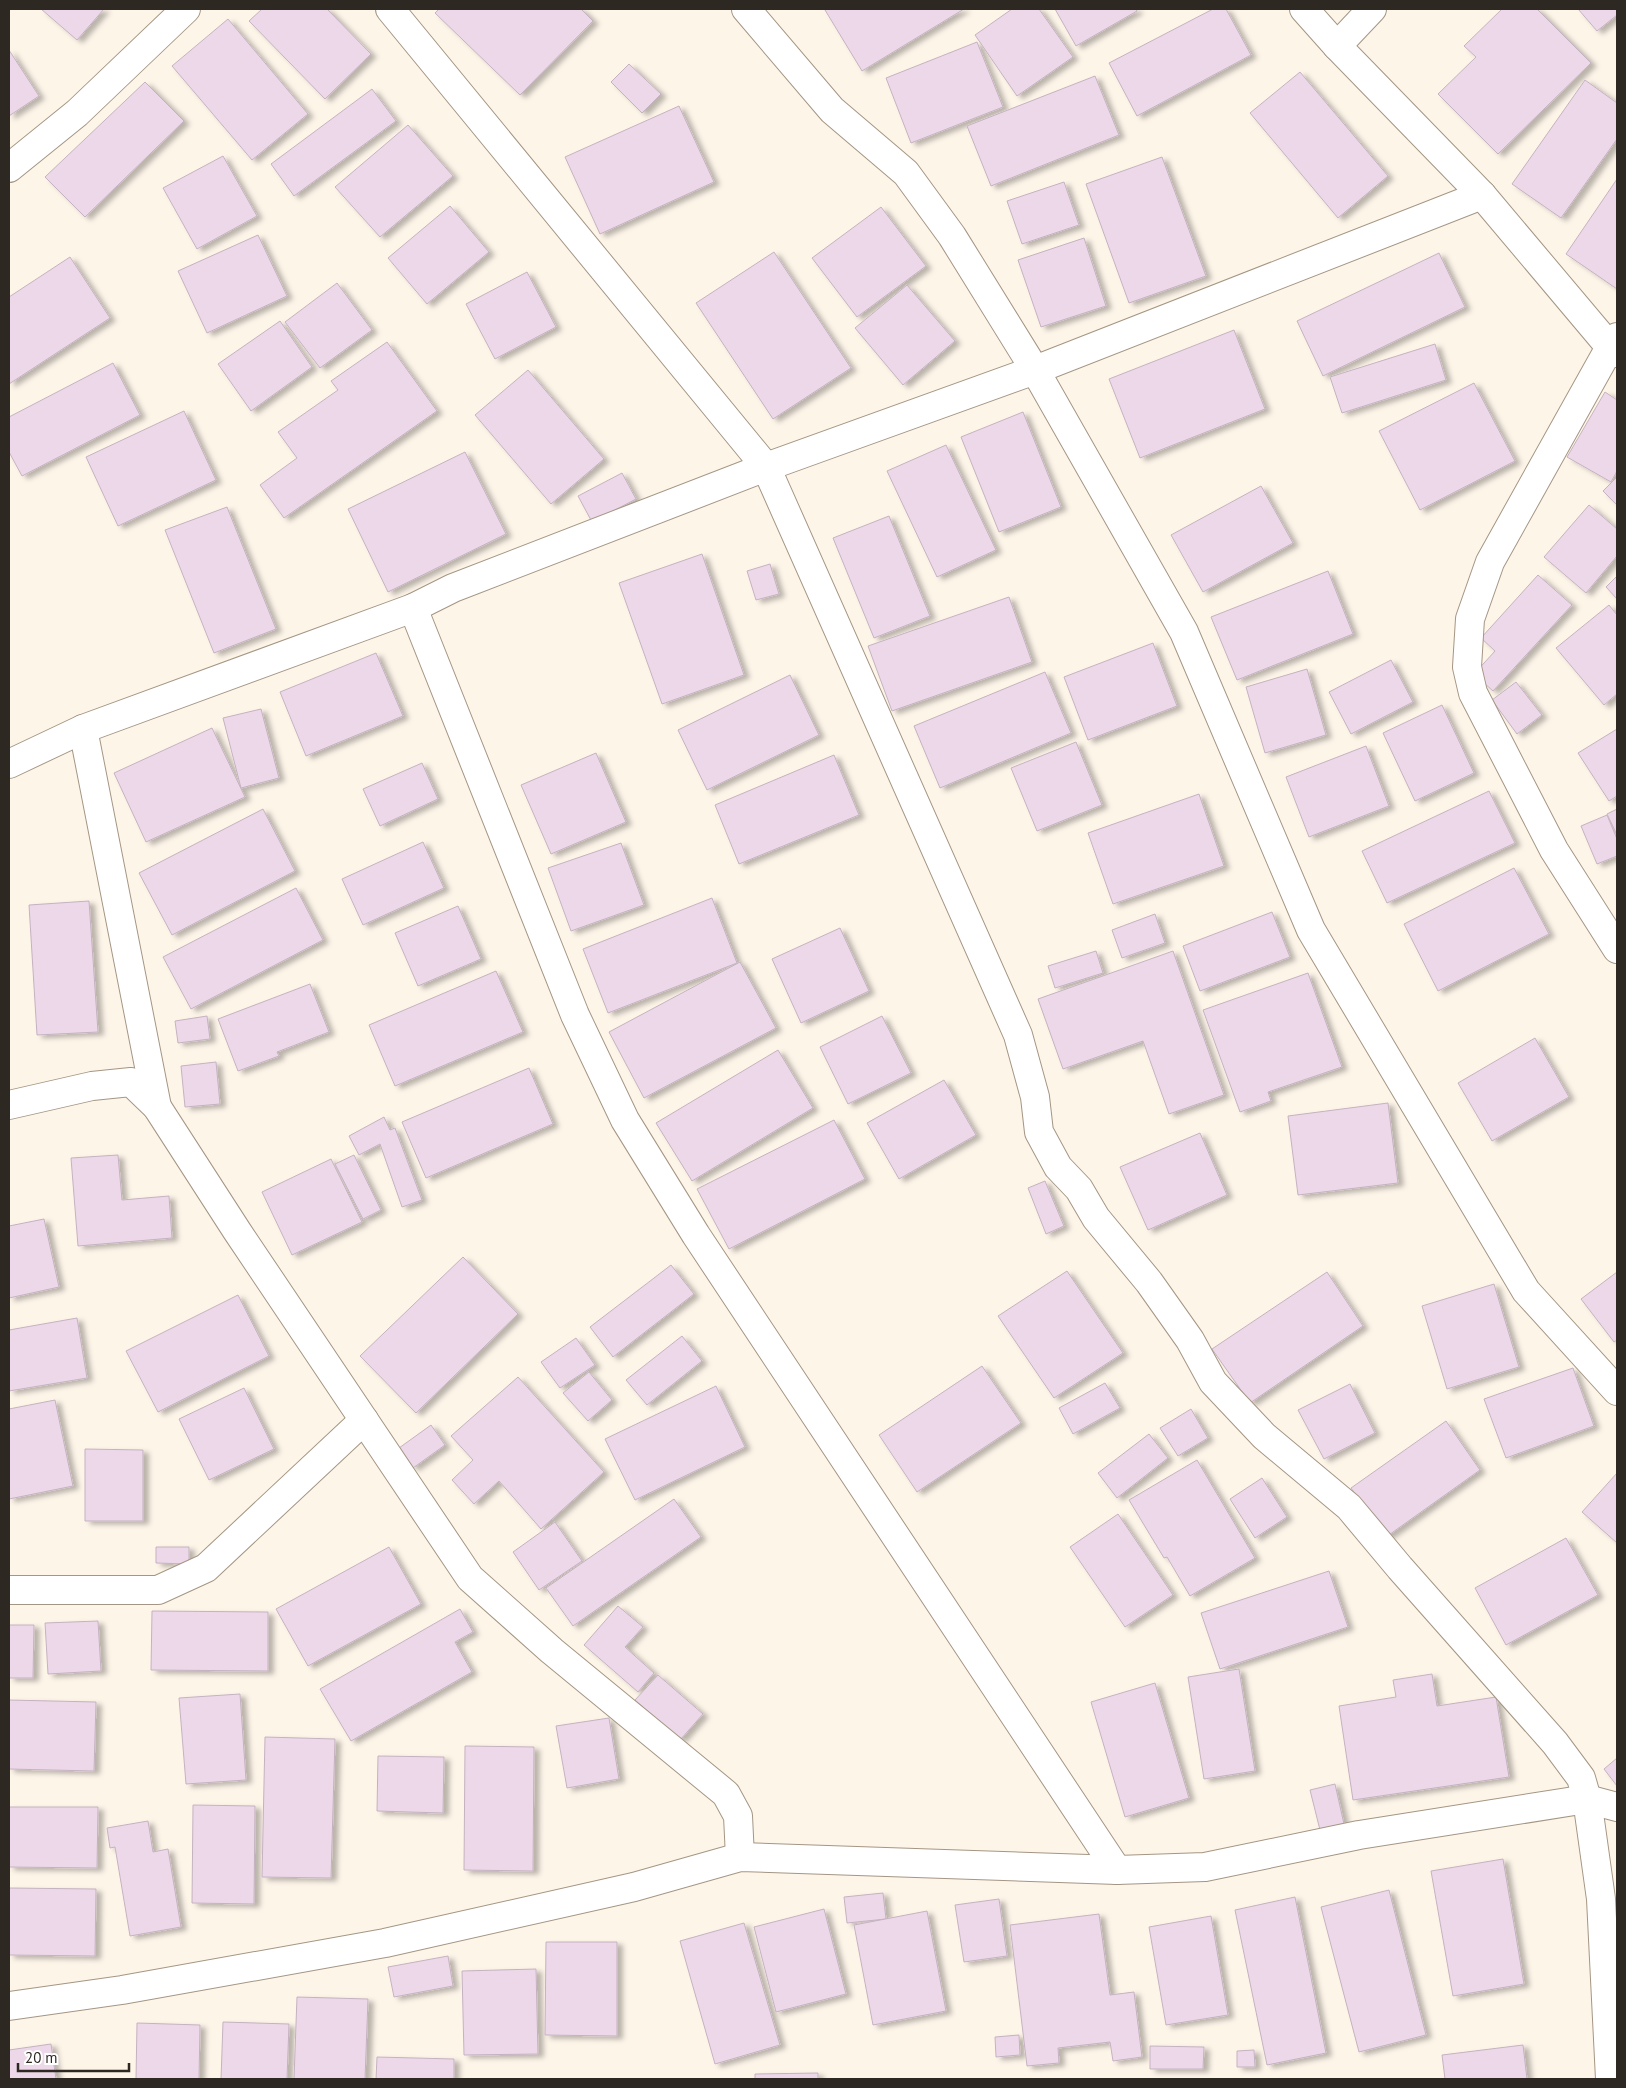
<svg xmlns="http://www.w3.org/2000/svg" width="1626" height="2088" viewBox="0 0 1626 2088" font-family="'PT Sans',sans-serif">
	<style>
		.building { fill: #ecd8e8; stroke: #c5b2c1; filter: url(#shadow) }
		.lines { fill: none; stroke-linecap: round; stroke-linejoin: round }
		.minor-casing { stroke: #a49684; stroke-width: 30 }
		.minor { stroke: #fff; stroke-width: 28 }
	</style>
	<defs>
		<filter id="shadow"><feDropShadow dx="5.5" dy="3" stdDeviation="2.5" flood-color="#0004"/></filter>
	</defs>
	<rect width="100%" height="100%" fill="#fef5e9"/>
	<g class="building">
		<polygon points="41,9 104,9 77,40"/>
		<polygon points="262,9 327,9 371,54 325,99 249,21"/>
		<polygon points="439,9 581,9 593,21 520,95 435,13"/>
		<polygon points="828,9 964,9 862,71 825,10"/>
		<polygon points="1012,9 1039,9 1073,57 1017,96 975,35"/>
		<polygon points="1055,9 1136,9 1137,11 1076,46"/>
		<polygon points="1213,9 1226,9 1251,55 1137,116 1109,63"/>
		<polygon points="1502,9 1537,9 1591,63 1498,154 1438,94 1476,57 1464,46"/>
		<polygon points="1578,9 1617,9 1617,15 1597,31"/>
		<polygon points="228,19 308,114 252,160 172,66"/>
		<polygon points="977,42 1003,107 911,143 886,78"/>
		<polygon points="9,50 39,96 9,116"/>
		<polygon points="629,64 661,94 642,113 611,82"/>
		<polygon points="1300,72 1388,176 1338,218 1250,113"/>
		<polygon points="1095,76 1119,135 991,186 967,126"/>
		<polygon points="1585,80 1617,103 1617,139 1561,218 1512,184"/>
		<polygon points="145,82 184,121 85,217 45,177"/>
		<polygon points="372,89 396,121 294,196 271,164"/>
		<polygon points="679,106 714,182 600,234 565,157"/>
		<polygon points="408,125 453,176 380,237 335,187"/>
		<polygon points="223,156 257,216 197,249 163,188"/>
		<polygon points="1162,157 1206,276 1129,303 1086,184"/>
		<polygon points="1617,179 1617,289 1566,254"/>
		<polygon points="1064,182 1079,225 1022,244 1007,201"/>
		<polygon points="450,206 489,252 427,304 388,258"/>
		<polygon points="881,207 926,266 857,317 812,258"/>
		<polygon points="258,235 287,296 207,333 178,271"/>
		<polygon points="1084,238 1106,306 1041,327 1018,260"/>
		<polygon points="774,252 851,368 773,419 696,303"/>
		<polygon points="1439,253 1465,307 1323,376 1297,321"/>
		<polygon points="70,257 110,318 9,384 9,297"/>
		<polygon points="527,272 556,327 495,359 466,304"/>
		<polygon points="337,283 372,330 320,368 285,322"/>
		<polygon points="907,285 955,341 903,385 855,328"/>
		<polygon points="280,321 312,367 251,411 218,364"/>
		<polygon points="1234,330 1265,409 1140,458 1109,379"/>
		<polygon points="387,342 437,411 284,518 260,485 297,458 278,432 338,390 331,381"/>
		<polygon points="1435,344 1446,380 1342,413 1330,377"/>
		<polygon points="113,363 140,415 22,476 9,452 9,417"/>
		<polygon points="528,370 604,459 551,504 475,415"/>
		<polygon points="1474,383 1515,461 1420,510 1379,431"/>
		<polygon points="1605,392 1617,400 1617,471 1611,482 1567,457"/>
		<polygon points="184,411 216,480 118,526 86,457"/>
		<polygon points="1023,412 1061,507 999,532 961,437"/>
		<polygon points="946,445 996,550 937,577 887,471"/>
		<polygon points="465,452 506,534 388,592 348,509"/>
		<polygon points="622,473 636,499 592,522 578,496"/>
		<polygon points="1617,477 1617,505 1603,491"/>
		<polygon points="1261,486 1293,543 1203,592 1171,535"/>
		<polygon points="1589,505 1617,529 1617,556 1586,593 1544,557"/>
		<polygon points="227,507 276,629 214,653 165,530"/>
		<polygon points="889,516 930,616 874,638 833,538"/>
		<polygon points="702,554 744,675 662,704 619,583"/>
		<polygon points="770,564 779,594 756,600 747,571"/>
		<polygon points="1328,571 1353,634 1237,680 1211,617"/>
		<polygon points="1538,575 1572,605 1493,691 1474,674 1495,651 1481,638"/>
		<polygon points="1617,576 1617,599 1606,587"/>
		<polygon points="1009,597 1032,662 892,711 868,646"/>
		<polygon points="1609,605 1617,615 1617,694 1604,705 1556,648"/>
		<polygon points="1153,643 1177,706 1088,740 1064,677"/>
		<polygon points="376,653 403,716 306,756 280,692"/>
		<polygon points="1391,660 1413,702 1351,734 1329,692"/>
		<polygon points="1307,669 1326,735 1265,753 1246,687"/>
		<polygon points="1045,672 1071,733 940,788 914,726"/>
		<polygon points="790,675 819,735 707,790 678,730"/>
		<polygon points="1516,682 1542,715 1517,734 1492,700"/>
		<polygon points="1442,705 1474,773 1415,801 1383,733"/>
		<polygon points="261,709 279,778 241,788 223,718"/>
		<polygon points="212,728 245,797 146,842 114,773"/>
		<polygon points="1617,729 1617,796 1609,801 1578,753"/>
		<polygon points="1076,742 1102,805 1037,831 1011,768"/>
		<polygon points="1366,746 1389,806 1309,837 1286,777"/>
		<polygon points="596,753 626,822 551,854 521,785"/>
		<polygon points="834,755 859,815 739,864 715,805"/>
		<polygon points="422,763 438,799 380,826 363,789"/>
		<polygon points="1489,791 1515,843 1387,903 1362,851"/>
		<polygon points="1199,794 1224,866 1113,904 1088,833"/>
		<polygon points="263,809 295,871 172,935 139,873"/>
		<polygon points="1617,809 1617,835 1607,814"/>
		<polygon points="1607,815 1617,839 1617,856 1597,864 1581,826"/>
		<polygon points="423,842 444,888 363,925 342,879"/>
		<polygon points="621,843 644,905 571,931 548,868"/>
		<polygon points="1514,868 1549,934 1438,991 1404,924"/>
		<polygon points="296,888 323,940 191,1009 163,957"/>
		<polygon points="712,898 737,963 608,1013 583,949"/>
		<polygon points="89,901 98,1032 37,1035 29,905"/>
		<polygon points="458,906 481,959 418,986 395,933"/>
		<polygon points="1272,912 1290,957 1200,991 1183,946"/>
		<polygon points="1155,914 1165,943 1122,958 1112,930"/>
		<polygon points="840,928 869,991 801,1023 772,959"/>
		<polygon points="1096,951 1103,973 1055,988 1048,966"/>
		<polygon points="1173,951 1224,1095 1169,1114 1143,1041 1063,1069 1038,999"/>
		<polygon points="740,962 776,1028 644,1098 609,1032"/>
		<polygon points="496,971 523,1032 395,1086 369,1025"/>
		<polygon points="1308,973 1342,1067 1268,1092 1271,1101 1240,1112 1203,1010"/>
		<polygon points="310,984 329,1032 277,1052 279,1056 238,1071 218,1019"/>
		<polygon points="207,1016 210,1039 178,1043 175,1021"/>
		<polygon points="882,1016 911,1073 848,1104 820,1047"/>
		<polygon points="1535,1038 1569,1097 1492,1141 1458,1083"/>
		<polygon points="778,1050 813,1108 692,1181 656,1123"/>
		<polygon points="216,1062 220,1104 185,1107 181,1066"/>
		<polygon points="529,1068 553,1124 426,1178 402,1122"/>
		<polygon points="944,1080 976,1135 899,1179 867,1123"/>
		<polygon points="1388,1103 1398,1183 1298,1195 1288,1116"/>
		<polygon points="384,1117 390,1130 395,1128 422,1200 402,1207 380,1144 359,1155 349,1136"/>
		<polygon points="834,1120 865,1179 729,1249 697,1189"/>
		<polygon points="1200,1133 1227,1195 1148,1230 1120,1167"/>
		<polygon points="118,1155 122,1200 169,1196 172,1238 78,1246 71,1158"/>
		<polygon points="354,1155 381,1210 363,1219 335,1164"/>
		<polygon points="331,1159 362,1222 292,1255 262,1192"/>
		<polygon points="1045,1181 1064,1226 1046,1234 1028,1188"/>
		<polygon points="44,1219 59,1287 9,1298 9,1226"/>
		<polygon points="463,1257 518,1314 416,1413 360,1356"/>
		<polygon points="671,1265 694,1294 613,1357 590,1327"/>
		<polygon points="1067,1271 1123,1353 1054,1398 998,1316"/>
		<polygon points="1327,1272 1363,1326 1250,1403 1212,1349"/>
		<polygon points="1617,1272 1617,1340 1614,1342 1581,1299"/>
		<polygon points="1494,1284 1519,1367 1447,1389 1422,1306"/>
		<polygon points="238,1295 269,1356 158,1412 126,1351"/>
		<polygon points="77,1318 87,1378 9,1391 9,1330"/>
		<polygon points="682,1336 702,1361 647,1405 626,1380"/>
		<polygon points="576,1338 595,1365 560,1388 541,1362"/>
		<polygon points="982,1366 1021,1423 917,1492 879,1435"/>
		<polygon points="1573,1368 1594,1426 1506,1458 1484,1399"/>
		<polygon points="589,1372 612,1400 588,1421 563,1393"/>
		<polygon points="518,1377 604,1472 541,1529 499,1481 474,1504 452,1480 473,1460 451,1436"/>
		<polygon points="1105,1383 1120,1408 1073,1434 1059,1408"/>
		<polygon points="1350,1384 1375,1433 1324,1459 1298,1410"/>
		<polygon points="716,1386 745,1447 635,1500 605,1439"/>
		<polygon points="244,1388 274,1449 209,1480 179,1419"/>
		<polygon points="55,1400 73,1486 9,1499 9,1409"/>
		<polygon points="1191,1409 1208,1438 1178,1456 1160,1428"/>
		<polygon points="1446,1421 1480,1470 1386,1537 1351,1488"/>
		<polygon points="431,1425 445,1445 413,1468 399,1448"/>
		<polygon points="1149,1434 1168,1458 1117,1498 1098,1473"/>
		<polygon points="85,1449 143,1450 143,1521 85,1521"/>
		<polygon points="1197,1460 1255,1558 1190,1596 1167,1557 1164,1558 1129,1500"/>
		<polygon points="1617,1473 1617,1543 1582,1512"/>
		<polygon points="1262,1478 1287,1517 1255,1538 1230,1499"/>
		<polygon points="674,1499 701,1537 573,1626 546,1588"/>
		<polygon points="1118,1514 1173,1595 1125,1627 1070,1547"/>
		<polygon points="555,1522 582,1561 539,1590 513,1552"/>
		<polygon points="1566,1538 1598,1595 1506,1645 1475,1588"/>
		<polygon points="156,1547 189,1547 189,1564 156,1563"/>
		<polygon points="389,1547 421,1604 308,1666 276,1609"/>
		<polygon points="1329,1571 1348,1627 1220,1669 1201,1613"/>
		<polygon points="618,1606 643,1627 625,1647 654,1673 638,1692 584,1645"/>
		<polygon points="460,1609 473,1632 455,1642 472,1672 351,1741 320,1689"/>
		<polygon points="152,1611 268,1612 268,1671 151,1670"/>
		<polygon points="98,1621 101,1671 48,1674 45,1623"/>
		<polygon points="9,1625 34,1625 33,1678 9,1678"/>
		<polygon points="1239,1669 1255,1771 1204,1779 1188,1677"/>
		<polygon points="1432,1674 1437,1706 1496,1697 1509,1777 1353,1800 1339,1706 1396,1697 1393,1680"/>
		<polygon points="658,1675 703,1714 680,1740 635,1700"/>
		<polygon points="1155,1683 1189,1798 1125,1817 1091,1702"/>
		<polygon points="240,1694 246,1780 186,1784 179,1698"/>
		<polygon points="9,1700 96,1702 94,1771 9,1769"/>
		<polygon points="609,1718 619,1779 567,1788 556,1726"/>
		<polygon points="265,1737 335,1739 331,1878 262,1877"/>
		<polygon points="465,1746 534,1747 533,1871 464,1870"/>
		<polygon points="378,1756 444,1757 443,1813 377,1811"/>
		<polygon points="1617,1758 1617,1786 1604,1769"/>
		<polygon points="1335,1784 1344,1824 1320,1830 1310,1790"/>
		<polygon points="193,1805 255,1806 254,1904 192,1903"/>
		<polygon points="9,1807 98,1807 97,1868 9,1867"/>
		<polygon points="148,1821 153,1852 168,1849 181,1927 130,1936 115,1847 110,1848 107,1828"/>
		<polygon points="1503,1859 1524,1984 1453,1996 1431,1871"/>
		<polygon points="9,1888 96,1889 95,1956 9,1955"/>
		<polygon points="1389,1890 1426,2035 1359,2052 1321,1907"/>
		<polygon points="883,1893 886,1919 847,1923 844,1897"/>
		<polygon points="1295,1897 1326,2053 1267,2065 1235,1910"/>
		<polygon points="999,1899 1007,1956 964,1962 955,1905"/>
		<polygon points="824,1909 846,1994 776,2012 754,1927"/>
		<polygon points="927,1911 946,2011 873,2025 854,1925"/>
		<polygon points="1099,1914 1110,1995 1134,1992 1142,2057 1113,2061 1110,2042 1058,2048 1059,2063 1027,2066 1010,1925"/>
		<polygon points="1211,1916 1228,2015 1166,2025 1149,1927"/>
		<polygon points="744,1923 780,2045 715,2064 680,1941"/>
		<polygon points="546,1942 617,1942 617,2036 545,2035"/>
		<polygon points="448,1956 453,1986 394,1997 388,1967"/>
		<polygon points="536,1969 538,2054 464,2055 462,1971"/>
		<polygon points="297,1997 368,1999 365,2079 294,2079"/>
		<polygon points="223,2022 289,2024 287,2079 221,2079"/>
		<polygon points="137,2023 200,2025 199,2079 136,2079"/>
		<polygon points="1019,2035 1020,2055 996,2057 995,2037"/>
		<polygon points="51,2044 56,2079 9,2079 9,2050"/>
		<polygon points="1523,2045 1527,2079 1445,2079 1442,2055"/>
		<polygon points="1150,2046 1204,2047 1203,2069 1150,2069"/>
		<polygon points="1254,2050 1255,2067 1237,2067 1237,2051"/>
		<polygon points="377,2057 454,2059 454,2079 376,2079"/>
		<polygon points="818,2073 818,2079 755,2079 755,2074"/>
	</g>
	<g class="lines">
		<defs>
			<g id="minor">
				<polyline points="390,9 766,467 1018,1035 1035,1097 1039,1132 1058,1167 1079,1189 1096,1218 1149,1282 1190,1340 1213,1382 1264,1436 1349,1507 1400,1568 1555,1743 1581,1778 1587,1799 1601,1899 1610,2079"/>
				<polyline points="746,9 832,110 906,173 952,236 1035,370 1184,632 1311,930 1526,1291 1617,1391"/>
				<polyline points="1304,9 1337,46 1482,195 1610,347 1617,353"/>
				<polyline points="1337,46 1372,9"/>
				<polyline points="9,168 77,113 186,9"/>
				<polyline points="1617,337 1610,347 1490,562 1470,619 1467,667 1473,693 1554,850 1617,949"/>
				<polyline points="413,608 575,1015 625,1120 696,1235 1117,1870"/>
				<polyline points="83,729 157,1107"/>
				<polyline points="9,764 83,729 413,608 453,588 766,467 1035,370 1482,195"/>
				<polyline points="9,1105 92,1086 131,1082 157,1107 237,1231 470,1578 552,1651 726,1794 738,1816 740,1857"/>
				<polyline points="9,1590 158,1590 206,1568 364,1420"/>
				<polyline points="9,2006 122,1990 385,1943 634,1887 740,1857 1117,1870 1205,1867 1359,1835 1587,1799 1617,1807"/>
			</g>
		</defs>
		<use href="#minor" class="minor-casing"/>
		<use href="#minor" class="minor"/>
	</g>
	<rect width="1626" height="2088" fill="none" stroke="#2d2821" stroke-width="20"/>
	<path d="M18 2063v8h111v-8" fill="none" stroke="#2d2821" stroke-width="2.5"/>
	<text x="25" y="2063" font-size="15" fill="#2d2821" stroke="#ffffff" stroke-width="4" paint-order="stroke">20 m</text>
</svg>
